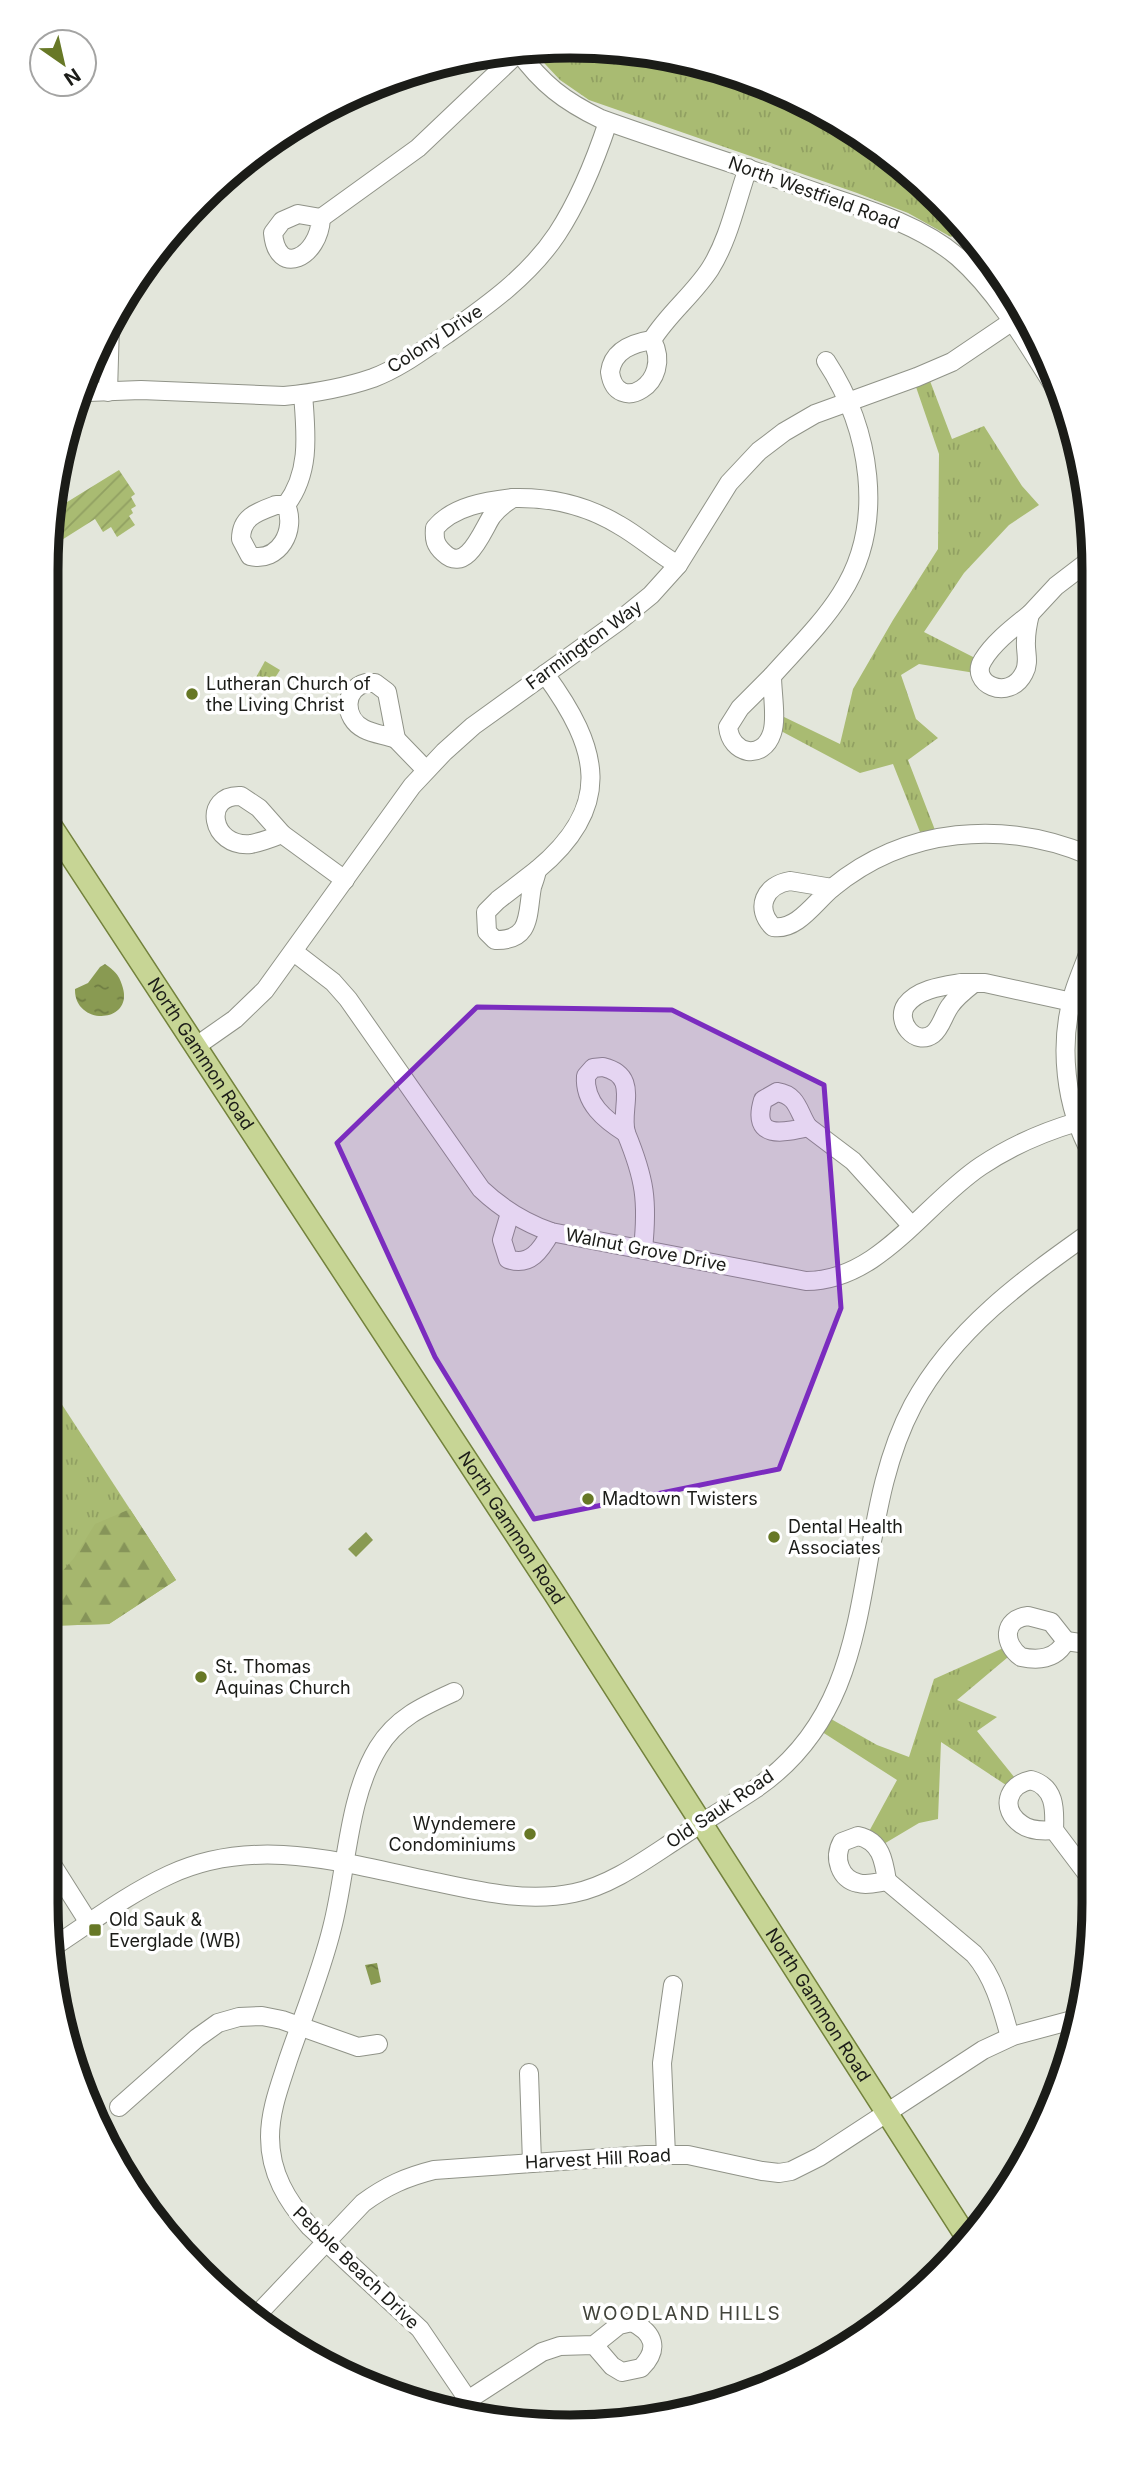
<svg xmlns="http://www.w3.org/2000/svg" width="1140" height="2473" viewBox="0 0 1140 2473" font-family="Inter,sans-serif">
	<style>
		.grass { fill: url(#grass-tufts) }
		.forest { fill: url(#forest-firs) }
		.garden { fill: url(#garden-furrows) }
		.water { fill: url(#water-ripples) }
		.lines { fill: none; stroke-linecap: round; stroke-linejoin: round }
		.minor-casing { stroke: #909388; stroke-width: 20 }
		.major-casing { stroke: #73823c; stroke-width: 24 }
		.minor { stroke: #fff; stroke-width: 18 }
		.major { stroke: #c7d595; stroke-width: 21 }
		.marked { fill: #7b2cbf; fill-opacity: 0.2; stroke: #7b2cbf; stroke-width: 5; stroke-linejoin: round }
		.poi-dot { fill: #677826; stroke: #fff; stroke-width: 2.5 }
		.labels { text-anchor: middle; stroke-width: 7; stroke-linejoin: round; paint-order: stroke }
		.street-label { font-size: 18px; fill: #1b1c18; stroke: #fff }
		.poi-label { font-size: 18px; fill: #1b1c18; stroke: #fff; text-anchor: start }
		.neighbourhood-label { font-size: 19px; letter-spacing: 2px; fill: #41433a; stroke: #fff }
		.rim { fill: none; stroke: #1b1c18; stroke-width: 9 }
	</style>
	<defs>
		<pattern id="grass-tufts" width="24" height="20" patternUnits="userSpaceOnUse" patternTransform="scale(1.75)"><rect width="24" height="20" fill="#a9bb72"/><path d="M3 7l-1-3M5 7V3M7 7l1-3M15 17l-1-3M17 17v-4M19 17l1-3" fill="none" stroke="#91a062"/></pattern>
		<pattern id="forest-firs" width="22" height="20" patternUnits="userSpaceOnUse" patternTransform="scale(1.75)"><rect width="22" height="20" fill="#a6b76e"/><path d="M5 1l3.5 6h-7zM16 11l3.5 6h-7z" fill="#869459"/></pattern>
		<pattern id="garden-furrows" width="10" height="10" patternUnits="userSpaceOnUse" patternTransform="scale(1.75)"><rect width="10" height="10" fill="#a9bb72"/><path d="M-1 1l2-2M0 10L10 0M9 11l2-2" fill="none" stroke="#91a062"/></pattern>
		<pattern id="water-ripples" width="26" height="14" patternUnits="userSpaceOnUse" patternTransform="scale(1.75)"><rect width="26" height="14" fill="#899a52"/><path d="M2 4q2-2 4 0t4 0M15 11q2-2 4 0t4 0" fill="none" stroke="#6f7d43"/></pattern>
	</defs>
	<rect width="100%" height="100%" fill="#e3e6db"/>
	<g class="grass">
		<polygon points="570,46 672,56 770,85 889,154 964,229 951,237 908,213 857,193 589,100 560,80 531,49"/>
		<polygon points="930,381 952,439 984,426 1022,486 1039,505 1009,525 964,573 924,632 977,659 975,673 919,664 901,675 916,719 938,738 908,760 935,830 920,832 893,764 860,773 781,731 782,716 840,744 853,689 893,620 938,549 939,454 916,387"/>
		<polygon points="265,661 280,670 268,689 254,681"/>
		<polygon points="46,1380 176,1580 109,1624 46,1626"/>
		<polygon points="1010,1645 1014,1652 957,1700 997,1717 977,1731 1019,1783 1012,1789 941,1742 938,1819 919,1823 877,1848 866,1837 897,1780 816,1728 824,1715 877,1745 909,1757 934,1679"/>
	</g>
	<polygon class="forest" points="130,1509 176,1580 109,1624 46,1626 46,1590 74,1558 95,1524"/>
	<polygon class="garden" points="119,470 135,494 131,497 136,506 131,509 133,513 129,516 135,525 117,537 111,527 103,532 95,519 57,543 49,530 51,512"/>
	<g class="water">
		<path d="M105 964C114 970 119 975 122 985 136 1024 74 1027 75 989L88 983 100 967Z"/>
		<polygon points="366,1532 373,1540 356,1557 348,1549"/>
		<polygon points="377,1963 381,1982 371,1985 365,1965"/>
	</g>
	<g class="lines">
		<defs>
			<g id="minor">
				<path d="M518 51C542 84 564 101 601 119 673 145 746 167 818 193 866 209 919 224 958 257 1000 294 1032 352 1062 399"/>
				<path d="M298 214 321 218C319 258 277 278 273 233L282 221Z"/>
				<polyline points="321,218 418,148 519,52"/>
				<path d="M652 340C668 314 693 295 710 269 729 239 736 202 748 168"/>
				<path d="M652 340C675 383 616 417 610 372 613 350 633 343 652 340Z"/>
				<polyline points="108,392 110,324"/>
				<path d="M78 394 88 392 141 390 284 396C315 393 344 388 373 378 400 368 423 350 447 334 488 305 529 276 557 234 580 199 595 161 608 122"/>
				<path d="M513 498C505 503 498 508 492 516 483 529 467 575 444 553 435 545 434 539 435 528 453 506 487 501 513 498Z"/>
				<path d="M513 498C551 497 586 505 619 525 639 536 657 553 678 565"/>
				<path d="M276 505H286C297 530 279 563 250 556L241 539C241 517 257 512 276 505Z"/>
				<path d="M286 505C311 472 306 433 303 394"/>
				<path d="M1030 614C1028 622 1026 632 1026 641 1025 652 1030 662 1024 673 1009 703 968 683 983 660 994 642 1014 627 1030 614Z"/>
				<polyline points="1030,614 1056,586 1090,560"/>
				<path d="M772 676C796 649 822 624 841 594 887 523 870 428 826 361"/>
				<path d="M772 676C772 692 777 719 772 733 763 761 731 755 728 727L740 708Z"/>
				<path d="M366 683H375L387 692 396 739C385 735 374 734 364 729 343 718 343 689 366 683Z"/>
				<polyline points="396,739 426,770"/>
				<path d="M241 796 259 808 282 834C272 838 261 842 251 844 210 848 202 794 241 796Z"/>
				<polyline points="282,834 345,880"/>
				<path d="M537 870C614 806 600 749 545 674"/>
				<path d="M537 870C536 876 534 881 532 887 527 914 532 941 495 940L487 932 486 912 498 900Z"/>
				<path d="M790 881 832 888C815 902 797 931 773 927 754 908 765 885 790 881Z"/>
				<path d="M832 888C906 827 1004 819 1091 856"/>
				<path d="M1091 946C1086 961 1079 976 1074 992 1058 1045 1065 1107 1092 1155"/>
				<path d="M294 952 333 982 348 999 481 1189C502 1209 523 1222 551 1232L806 1281C879 1281 924 1204 981 1166 1011 1146 1043 1132 1077 1122"/>
				<path d="M961 983H974C965 990 956 997 950 1006 944 1014 941 1028 933 1034 915 1047 895 1021 906 1005 918 989 943 986 961 983Z"/>
				<polyline points="974,983 985,983 1072,1002"/>
				<polyline points="195,1047 235,1019 265,990 412,786 444,752 473,726 619,621 651,595 678,565 729,483 759,451 784,432 815,414 917,377 952,362 1023,314"/>
				<path d="M603 1067C641 1076 619 1109 626 1133 605 1120 584 1103 586 1076L593 1068Z"/>
				<path d="M777 1092C798 1095 798 1112 808 1127 783 1133 751 1140 763 1100Z"/>
				<polyline points="808,1127 853,1161 911,1225"/>
				<path d="M626 1133C645 1179 648 1201 643 1249"/>
				<path d="M510 1213 502 1240 508 1259C530 1267 541 1250 551 1232"/>
				<path d="M1028 1616 1051 1622 1066 1641C1056 1659 1039 1661 1021 1657 1003 1644 1002 1619 1028 1616Z"/>
				<polyline points="1066,1641 1094,1645"/>
				<path d="M454 1692C423 1706 396 1718 378 1748 347 1799 347 1871 332 1928 321 1973 303 2016 288 2060 280 2085 270 2110 270 2137 270 2173 287 2201 310 2227L420 2329 481 2419"/>
				<path d="M1031 1780C1055 1787 1055 1808 1054 1830 1043 1831 1030 1831 1021 1824 1000 1809 1007 1785 1031 1780Z"/>
				<polyline points="1054,1830 1094,1883"/>
				<path d="M858 1836C881 1841 884 1861 887 1881 878 1882 868 1886 858 1883 840 1879 833 1858 842 1842Z"/>
				<polyline points="46,1855 89,1923"/>
				<path d="M887 1881 974 1954C994 1977 1002 2008 1010 2037"/>
				<path d="M53 1947C91 1922 128 1894 169 1875 255 1835 344 1863 431 1881 478 1891 526 1903 574 1893 613 1885 649 1857 682 1836 706 1820 731 1805 755 1789 891 1696 845 1533 913 1405 954 1329 1023 1280 1092 1231"/>
				<polyline points="529,2073 532,2163"/>
				<polyline points="119,2107 197,2038 218,2023 239,2017 262,2016 282,2020 358,2047 378,2044"/>
				<polyline points="666,2155 662,2063 673,1985"/>
				<path d="M257 2315 363 2203C386 2186 406 2177 434 2170L646 2155H688L762 2171 779 2173 791 2171 819 2157 983 2050 1013 2036 1080 2018"/>
				<path d="M451 2411 542 2352 560 2346 594 2345 619 2325 632 2322C654 2333 660 2349 641 2368L622 2372 612 2366 594 2345"/>
			</g>
			<g id="major">
				<path id="s1" d="M46 818 554 1593 969 2241"/>
			</g>
		</defs>
		<use href="#minor" class="minor-casing"/>
		<use href="#major" class="major-casing"/>
		<use href="#minor" class="minor"/>
		<use href="#major" class="major"/>
	</g>
	<path class="marked" d="M477 1007 672 1010 824 1085 841 1308 779 1469 534 1519 435 1357 337 1143Z"/>
	<g class="poi-dot">
		<circle cx="192" cy="694" r="7"/>
		<circle cx="588" cy="1499" r="7"/>
		<circle cx="774" cy="1537" r="7"/>
		<circle cx="201" cy="1677" r="7"/>
		<circle cx="530" cy="1834" r="7"/>
		<rect x="88" y="1923" width="14" height="14" rx="3.5"/>
	</g>
	<g class="labels">
		<g class="street-label">
			<text transform="translate(814 193) rotate(20)" y="6">North Westfield Road</text>
			<text transform="translate(435 339) rotate(-33)" y="6">Colony Drive</text>
			<text transform="translate(584 645) rotate(-36)" y="6">Farmington Way</text>
			<text dy="6" stroke="none"><textPath href="#s1" startOffset="282">North Gammon Road</textPath></text>
			<text transform="translate(646 1250) rotate(11)" y="6">Walnut Grove Drive</text>
			<text dy="6" stroke="none"><textPath href="#s1" startOffset="849">North Gammon Road</textPath></text>
			<text transform="translate(720 1809) rotate(-34)" y="6">Old Sauk Road</text>
			<text dy="6" stroke="none"><textPath href="#s1" startOffset="1416">North Gammon Road</textPath></text>
			<text transform="translate(598 2159) rotate(-3)" y="6">Harvest Hill Road</text>
			<text transform="translate(356 2268) rotate(44)" y="6">Pebble Beach Drive</text>
		</g>
		<g class="poi-label">
			<text x="206" y="690">Lutheran Church of<tspan x="206" dy="21">the Living Christ</tspan></text>
			<text x="602" y="1505">Madtown Twisters</text>
			<text x="788" y="1533">Dental Health<tspan x="788" dy="21">Associates</tspan></text>
			<text x="215" y="1673">St. Thomas<tspan x="215" dy="21">Aquinas Church</tspan></text>
			<text x="516" y="1830" text-anchor="end">Wyndemere<tspan x="516" dy="21">Condominiums</tspan></text>
			<text x="109" y="1926">Old Sauk &amp;<tspan x="109" dy="21">Everglade (WB)</tspan></text>
		</g>
		<g class="neighbourhood-label">
			<text x="682" y="2320">WOODLAND HILLS</text>
		</g>
	</g>
	<path d="M0 0H1140V2473H0ZM570 58H570A512 512 0 0 1 1082 570V1903A512 512 0 0 1 570 2415H570A512 512 0 0 1 58 1903V570A512 512 0 0 1 570 58Z" fill="#fff" fill-rule="evenodd"/>
	<path class="rim" d="M570 58H570A512 512 0 0 1 1082 570V1903A512 512 0 0 1 570 2415H570A512 512 0 0 1 58 1903V570A512 512 0 0 1 570 58Z"/>
	<g transform="translate(63 63) rotate(146)"><circle r="33" fill="#ffffff" stroke="#a4a4a3" stroke-width="2"/>
	<path d="M0-5L12 26L0 18L-12 26Z" fill="#677826"/>
	<text y="-10" font-size="19" font-weight="bold" text-anchor="middle" fill="#1b1c18">N</text>
	</g>
</svg>
